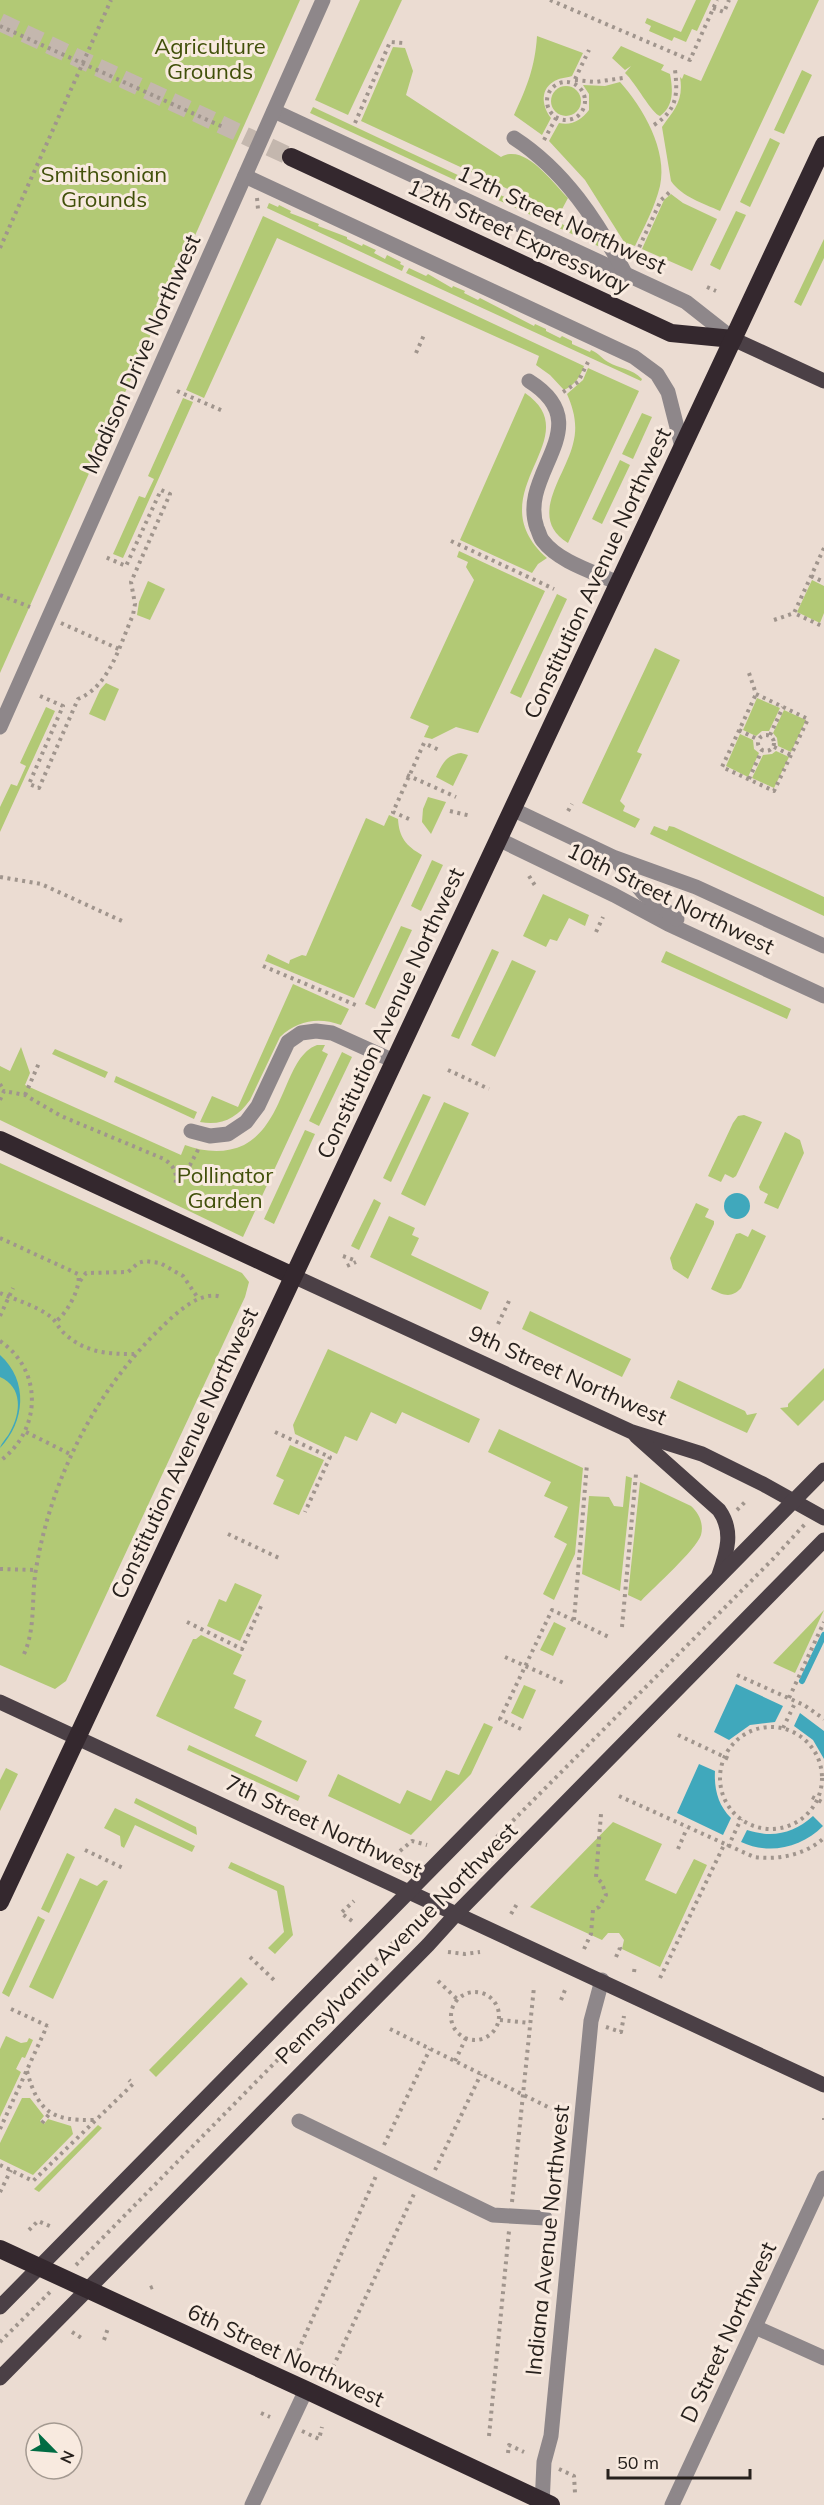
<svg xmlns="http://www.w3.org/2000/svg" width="824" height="2505" viewBox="0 0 824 2505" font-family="Mulish,sans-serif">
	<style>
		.green { fill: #b2c975 }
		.water { fill: #40a8bc }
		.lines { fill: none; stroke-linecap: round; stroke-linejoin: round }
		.stream { stroke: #40a8bc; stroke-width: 6 }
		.highway-tunnel { stroke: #c4b7ae; stroke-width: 18; stroke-dasharray: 18 9; stroke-linecap: butt }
		.path { stroke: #a0958d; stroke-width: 4; stroke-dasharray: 3 4.5; stroke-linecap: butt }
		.minor { stroke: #8e878a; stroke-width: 15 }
		.major { stroke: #4b4046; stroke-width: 15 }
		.highway { stroke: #34282e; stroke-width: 18 }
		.labels { text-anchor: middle; stroke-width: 6; stroke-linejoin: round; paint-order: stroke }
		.park-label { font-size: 22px; fill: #41500a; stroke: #f8eadf }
		.street-label { font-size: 22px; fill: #27211d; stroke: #f8eadf }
	</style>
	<rect width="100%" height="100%" fill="#ebdcd2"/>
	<g class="green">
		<polygon points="0,0 300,0 0,673"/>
		<polygon points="360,0 402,0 348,115 315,100"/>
		<polygon points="696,0 711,0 697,31 692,29 686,42 674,37 672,41 649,31 651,26 645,23 647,18 681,32"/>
		<path d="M738 0H819L720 211C703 203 682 197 671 181L662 127C674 110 684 101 680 77L682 79 684 74 701 81Z"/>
		<path d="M537 36 583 53 572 76C566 78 558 78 553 82 539 91 543 108 551 118L542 135 514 115C527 87 535 67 537 36Z"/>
		<path d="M621 46 664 65 661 70 670 74C673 90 674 106 660 116 652 114 635 82 625 73L631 66 625 70 612 58Z"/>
		<path d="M393 47 405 48 413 71 406 95 501 157C525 143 552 182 568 198L560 213 361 121Z"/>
		<polygon points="802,70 812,75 784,134 774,130"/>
		<path d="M620 82C643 107 668 151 660 186 655 207 644 227 635 246L627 243 626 245 585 180 549 141 559 123C572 126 581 120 589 110V94L583 85 605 86Z"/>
		<circle cx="566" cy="101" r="15"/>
		<polygon points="313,107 598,241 600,247 310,113"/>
		<polygon points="770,138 780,143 750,207 740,202"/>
		<polygon points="671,194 683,203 717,219 692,271 642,249 664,200"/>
		<polygon points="269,203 278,207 279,205 291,211 290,213 319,224 318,226 347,237 347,239 362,246 363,244 376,250 374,253 385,259 387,255 401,262 400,264 404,266 402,271 267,208"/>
		<polygon points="736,211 746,215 720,270 710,265"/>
		<path d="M263 216 584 366C580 377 575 385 564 390L550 375 536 365 539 356 277 238 204 398 186 390Z"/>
		<polygon points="824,239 824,258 801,306 794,302"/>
		<path d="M409 268 426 276 428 274 452 288 453 286 465 291 464 293 478 300 480 298 534 326 535 324 546 329V331L560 338 562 336 572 341V344L590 352 591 350C600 354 601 358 608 362 619 369 632 368 642 379L641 381 406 273Z"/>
		<path d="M588 368 639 391 568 543C527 518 565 477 573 444 578 426 574 410 567 394L583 380Z"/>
		<path d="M525 393C591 438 474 493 547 558L538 564 532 573 460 540Z"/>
		<polygon points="183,398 193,402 123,558 113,554 139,496 145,498 154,479 148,476"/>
		<polygon points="642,413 652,417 633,459 622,454"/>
		<polygon points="620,460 630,465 602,524 592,519"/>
		<polygon points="459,551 545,591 478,733 456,727 432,739 424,737 429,726 410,718 474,580 466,567 468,562 457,557"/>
		<polygon points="812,580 824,586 824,613 820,623 797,612"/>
		<polygon points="148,581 165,589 150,620 137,615 139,602"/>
		<polygon points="557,594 567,599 521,698 510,693"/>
		<polygon points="655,648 680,660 637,752 642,754 620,801 625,806 623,811 640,819 635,828 582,803"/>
		<polygon points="106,683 119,689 105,721 89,714 100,690"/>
		<polygon points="757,698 780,708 769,731 762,731 756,736 743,730"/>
		<polygon points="46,707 55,711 0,832 0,807 11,784 17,786 26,766 20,763"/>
		<polygon points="784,710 806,720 791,752 778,746 777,738 773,733"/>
		<polygon points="740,734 753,740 754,749 759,753 748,777 726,766"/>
		<polygon points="776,751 789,757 774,788 752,778 763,755 772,754"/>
		<path d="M461 753 468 755 453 786 436 777C442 764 446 755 461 753Z"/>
		<polygon points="428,797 446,802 431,834 422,822 423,809"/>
		<path d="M389 815 398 819C399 837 406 846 422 855L354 998 265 961 268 954 289 964 290 960 302 955 306 956 366 818 384 826Z"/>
		<polygon points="654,826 667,831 669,826 674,827 824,897 824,916 650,834"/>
		<polygon points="432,860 443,865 421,911 411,906"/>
		<polygon points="543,894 589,915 585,926 569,918 557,941 550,939 546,947 523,936"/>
		<polygon points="401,926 412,930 375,1009 365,1004"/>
		<polygon points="492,949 499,952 459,1039 451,1036"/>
		<polygon points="666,951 791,1009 787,1019 661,962"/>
		<polygon points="512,960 536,971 495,1057 471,1045"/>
		<path d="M293 984 349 1009 341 1025C319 1017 298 1020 280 1037L250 1100C237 1118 222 1126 200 1122L212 1096 238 1107Z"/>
		<path d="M317 1045H325L322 1051 328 1054 243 1237 0 1120V1066L10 1071 21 1047 30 1073 25 1085 181 1155 185 1145C204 1152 225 1154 244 1145 286 1123 284 1057 317 1045Z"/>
		<polygon points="55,1049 108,1072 105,1078 52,1054"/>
		<polygon points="342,1052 352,1057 319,1126 309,1121"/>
		<polygon points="116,1076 197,1112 194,1119 114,1082"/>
		<polygon points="423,1094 431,1097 391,1182 383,1178"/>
		<polygon points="444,1102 469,1113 425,1206 401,1194"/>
		<polygon points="744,1115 762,1122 736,1176 733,1178 725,1174 721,1182 708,1176 733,1123 738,1116"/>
		<polygon points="305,1130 315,1134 274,1224 264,1219"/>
		<polygon points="785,1132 800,1140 804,1153 778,1209 764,1203 768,1194 760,1190 759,1187"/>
		<polygon points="0,1163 242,1273 249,1282 245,1297 66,1681 55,1689 0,1665"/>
		<polygon points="374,1199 381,1203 359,1250 351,1246"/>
		<polygon points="696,1203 709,1209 705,1217 714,1221 714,1224 688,1279 673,1269 670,1258"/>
		<polygon points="389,1216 415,1228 412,1235 419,1238 411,1255 489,1292 481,1310 370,1257"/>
		<path d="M752 1229 766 1236 741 1288C731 1299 723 1295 711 1289L736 1234 740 1233 748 1237Z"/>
		<polygon points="530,1311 631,1359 622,1377 522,1329"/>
		<polygon points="328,1349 480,1419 469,1443 402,1412 396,1424 371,1412 357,1441 345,1436 337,1454 295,1434 293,1425"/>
		<polygon points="824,1368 824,1400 798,1426 780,1408 788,1407 788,1404"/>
		<polygon points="678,1380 745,1411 747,1415 757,1413 747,1433 670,1398"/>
		<polygon points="499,1429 583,1468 575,1554 554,1600 543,1594 567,1544 554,1537 568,1507 544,1496 551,1482 488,1452"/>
		<polygon points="290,1445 324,1460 299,1515 273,1504 284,1480 276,1476"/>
		<polygon points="626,1476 632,1478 620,1591 582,1574 589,1496 609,1497 614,1506 623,1507"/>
		<path d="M640 1482 691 1506C699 1513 704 1524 701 1535 696 1550 654 1587 641 1601L628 1595Z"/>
		<polygon points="235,1583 262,1595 240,1641 207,1626 219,1599 226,1602"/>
		<polygon points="824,1610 795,1673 773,1663"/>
		<polygon points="554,1622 566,1628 553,1656 540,1650"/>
		<polygon points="201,1635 242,1655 233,1674 246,1680 234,1708 262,1721 255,1736 307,1761 297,1782 156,1716 193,1639 196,1639"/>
		<polygon points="524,1685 536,1690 523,1719 511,1713"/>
		<polygon points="484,1723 493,1727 471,1774 411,1835 328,1796 338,1774 400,1804 407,1790 431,1801 446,1770 459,1775"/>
		<polygon points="189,1745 300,1796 298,1801 187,1750"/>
		<polygon points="6,1768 18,1774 0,1811 0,1780"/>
		<polygon points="136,1798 196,1827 197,1835 134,1803"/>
		<polygon points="115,1808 195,1846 192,1852 135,1825 124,1848 121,1846 120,1836 104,1828"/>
		<polygon points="613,1822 662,1844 645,1880 676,1894 694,1859 707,1865 660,1967 622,1949 624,1940 619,1933 608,1933 602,1940 530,1907"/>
		<polygon points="67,1853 75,1857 49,1913 41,1909"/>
		<polygon points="231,1862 284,1886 293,1935 275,1954 268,1948 284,1932 277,1891 228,1868"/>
		<polygon points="80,1878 97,1886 104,1880 108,1881 53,1999 29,1987"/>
		<polygon points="38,1916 45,1920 9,1997 2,1993"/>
		<polygon points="241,1977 248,1984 156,2077 149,2070"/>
		<polygon points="6,2036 21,2043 27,2042 29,2038 33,2040 25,2058 22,2057 16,2069 21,2072 0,2117 0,2049"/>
		<polygon points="22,2098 30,2098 44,2116 40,2121 44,2124 48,2119 71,2126 73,2134 33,2175 0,2159 0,2143"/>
		<polygon points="98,2125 102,2128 39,2192 34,2189"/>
	</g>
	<g class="water">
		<circle cx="737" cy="1206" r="13"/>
		<path d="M0 1355C29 1381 25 1422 0 1448 2 1442 7 1438 10 1432 21 1413 23 1387 0 1377Z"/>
		<polygon points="736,1684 783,1706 775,1722 750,1725 729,1740 714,1732"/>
		<polygon points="800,1713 824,1731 824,1759 813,1740 794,1726"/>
		<path d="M699 1764 715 1771C714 1789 718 1805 731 1818L723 1835 677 1813Z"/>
		<path d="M813 1816 823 1826C801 1848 769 1855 741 1842L747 1830C772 1838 793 1834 813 1816Z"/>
	</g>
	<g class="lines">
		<polyline class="stream" points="802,1681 824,1635"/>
		<polyline class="highway-tunnel" points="0,22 291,157"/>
		<g class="path">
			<polyline points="550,0 690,60 717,0"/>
			<polyline points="713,8 724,12 729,0"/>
			<polyline points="0,26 223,127"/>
			<polyline points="575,79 589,50"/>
			<polyline points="575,80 595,82 623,78"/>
			<circle cx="566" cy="101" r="19"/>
			<polyline points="355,123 390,42 404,43"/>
			<path d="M654 125C677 110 678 95 675 70"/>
			<polyline points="544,140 556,118"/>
			<polyline points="257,198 258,209"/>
			<polyline points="0,248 111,0"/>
			<polyline points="636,254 661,200 672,190"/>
			<polyline points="707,287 716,291"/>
			<polyline points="416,353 424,335"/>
			<polyline points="177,391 223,411"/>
			<polyline points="563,392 578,382 588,362"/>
			<polyline points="451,541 554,589"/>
			<polyline points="824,548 794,613 824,627"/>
			<polyline points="811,576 824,582"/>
			<polyline points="0,595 30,607"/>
			<polyline points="774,620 794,613"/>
			<polyline points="61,623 121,650"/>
			<polyline points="749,673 756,694"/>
			<polygon points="756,694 808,719 774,791 722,767"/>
			<path d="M40 696 63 706 29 784 39 788 78 699C110 686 120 644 133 615L135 604 131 582 170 494 161 490 126 566 103 556"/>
			<polyline points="739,730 759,740"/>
			<circle cx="766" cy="743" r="8"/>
			<polyline points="770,735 783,707"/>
			<polyline points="774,747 791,755"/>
			<polyline points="407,775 456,797"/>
			<polyline points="749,779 762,750"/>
			<polyline points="450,811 471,816"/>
			<polyline points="568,811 572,804"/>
			<polyline points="409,819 393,812 424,743 439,750"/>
			<polyline points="529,876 536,887"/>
			<polyline points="0,877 41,884 122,921"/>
			<polyline points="596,932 603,917"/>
			<polyline points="263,966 358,1006"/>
			<polyline points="448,1070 489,1089"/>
			<polyline points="0,1084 4,1091"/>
			<polyline points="25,1095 39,1063"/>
			<path d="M0 1100 4 1091 25 1095 61 1116 164 1159C174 1166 178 1173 175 1186"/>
			<polyline points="176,1172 190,1165 199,1148"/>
			<path d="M0 1238 78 1274C82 1287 66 1315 55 1322"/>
			<polyline points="343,1256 357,1261"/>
			<polyline points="347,1266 356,1262"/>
			<polyline points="80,1281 86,1273 128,1272 138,1263 145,1261 160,1263 183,1276 198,1298"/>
			<path d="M0 1293C16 1300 37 1306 51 1317 56 1321 59 1329 65 1334 86 1353 108 1354 134 1354"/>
			<polyline points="0,1316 13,1288"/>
			<polyline points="498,1324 509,1301"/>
			<path d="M0 1341C44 1371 41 1431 0 1461"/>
			<polyline points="26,1432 72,1455"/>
			<polyline points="275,1432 330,1457 305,1512"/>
			<polyline points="737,1510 745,1502"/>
			<polyline points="228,1534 279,1558"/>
			<polyline points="0,1569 36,1570"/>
			<polyline points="574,1620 587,1464"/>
			<polyline points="187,1622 242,1649 262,1604"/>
			<polyline points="622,1627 636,1474"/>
			<path d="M24 1654C36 1628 31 1597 36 1569 51 1479 96 1389 163 1326 177 1312 201 1290 221 1297"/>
			<polyline points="505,1657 566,1684"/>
			<polyline points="737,1675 804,1705 824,1719"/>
			<polyline points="789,1698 824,1622"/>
			<circle cx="771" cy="1778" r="51"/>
			<polyline points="783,1728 796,1701"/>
			<polyline points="521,1729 500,1719 552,1610 611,1638"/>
			<polyline points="678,1735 729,1759"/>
			<path d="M619 1796 754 1857C779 1860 805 1855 824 1838"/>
			<polyline points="812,1797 824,1803"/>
			<polyline points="728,1847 741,1819"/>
			<polyline points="678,1849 687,1828"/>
			<polyline points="85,1850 123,1868"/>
			<polyline points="400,1851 412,1841 427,1845"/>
			<polyline points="444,1890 773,1559 805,1524"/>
			<polyline points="511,1914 517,1904"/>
			<polyline points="352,1921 341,1913 354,1901"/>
			<polyline points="584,1949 591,1934 593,1910 599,1907 606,1895 602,1883 596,1877 601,1814"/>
			<polyline points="448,1952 465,1954 480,1952"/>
			<polyline points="250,1957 274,1980"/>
			<polyline points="616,1957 620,1948 619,1945"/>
			<polyline points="634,1972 635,1966"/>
			<polyline points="660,1978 724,1845"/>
			<polyline points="438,1981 457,1999"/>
			<circle cx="475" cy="2016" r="24"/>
			<polyline points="561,2000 565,1990"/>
			<polyline points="11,2009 50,2027"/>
			<polyline points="500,2020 530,2023"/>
			<polyline points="606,2027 621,2032 624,2016"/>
			<polyline points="390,2029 552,2109"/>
			<polyline points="455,2061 466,2038"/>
			<path d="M27 2071C38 2112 52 2121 94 2120"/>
			<polyline points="824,2118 824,2120"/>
			<polyline points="42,2123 50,2113"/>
			<polyline points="0,2129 47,2026"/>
			<polyline points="384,2145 430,2049"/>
			<polyline points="0,2165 33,2181 133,2084 129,2080"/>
			<polyline points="435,2170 481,2074"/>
			<polyline points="0,2192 11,2170"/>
			<polyline points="512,2202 534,1987"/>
			<polyline points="29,2230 38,2221 52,2227"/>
			<polyline points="76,2265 420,1915"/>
			<polyline points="150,2288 155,2286"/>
			<polyline points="72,2332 83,2339"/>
			<polyline points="104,2340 108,2328"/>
			<polyline points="0,2342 50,2292"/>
			<polyline points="298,2351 376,2176"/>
			<polyline points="292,2353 294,2351"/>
			<polyline points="333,2367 414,2194"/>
			<polyline points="334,2374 336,2368"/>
			<polyline points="261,2413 270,2417"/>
			<polyline points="302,2431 319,2439 322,2427"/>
			<polyline points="489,2436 509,2231"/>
			<polyline points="508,2453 509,2445 524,2452"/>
			<polyline points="559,2469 574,2476 575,2493"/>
		</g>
		<g class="minor">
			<polyline points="274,111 686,302 733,339"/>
			<path d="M514 138C565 171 597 221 625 273"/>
			<polyline points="245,176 634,357 657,374 668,392 682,447"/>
			<path d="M529 381C601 426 517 473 537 528 539 532 540 538 543 541 559 562 594 572 618 583"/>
			<polyline points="0,727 323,0"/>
			<polyline points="512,809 613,857 696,887 824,946"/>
			<polyline points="498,839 614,895 668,924 824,996"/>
			<polyline points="615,859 644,894 677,919"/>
			<polyline points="191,1131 210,1136 228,1134 246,1122 258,1106 288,1042 301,1033 316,1031 332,1033 394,1061"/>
			<polyline points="299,2121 493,2215 545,2218"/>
			<polyline points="755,2327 824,2358"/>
			<polyline points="252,2505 306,2390"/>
			<polyline points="542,2505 544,2462 551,2436 591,2021 602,1980"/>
			<polyline points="672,2505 824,2178"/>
		</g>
		<g class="major">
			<polyline points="733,339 824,381"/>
			<polyline points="293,1276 632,1432 702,1454 763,1484 824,1518"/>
			<path d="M636 1436 719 1510C734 1531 727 1552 719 1575"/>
			<polyline points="0,1702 824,2085"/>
			<polyline points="0,2307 824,1470"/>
			<polyline points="0,2378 428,1945 457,1913 824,1540"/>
		</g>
		<g class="highway">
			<polyline points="291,157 671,333 733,339"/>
			<polyline points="0,1140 293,1276"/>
			<polyline points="0,1902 824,145"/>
			<polyline points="0,2249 306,2390 551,2505"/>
		</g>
	</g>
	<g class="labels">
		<g class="park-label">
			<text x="210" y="54">Agriculture<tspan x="210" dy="25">Grounds</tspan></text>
			<text x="104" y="182">Smithsonian<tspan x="104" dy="25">Grounds</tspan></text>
			<text x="225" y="1183">Pollinator<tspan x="225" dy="25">Garden</tspan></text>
		</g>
		<g class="street-label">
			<text transform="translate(562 219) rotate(25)" y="8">12th Street Northwest</text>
			<text transform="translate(519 236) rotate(25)" y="8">12th Street Expressway</text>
			<text transform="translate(141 354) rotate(-66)" y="8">Madison Drive Northwest</text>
			<text transform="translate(597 573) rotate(-65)" y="8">Constitution Avenue Northwest</text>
			<text transform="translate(671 898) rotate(26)" y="8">10th Street Northwest</text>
			<text transform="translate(390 1013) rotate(-65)" y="8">Constitution Avenue Northwest</text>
			<text transform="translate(568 1375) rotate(24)" y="8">9th Street Northwest</text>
			<text transform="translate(184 1453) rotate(-65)" y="8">Constitution Avenue Northwest</text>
			<text transform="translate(324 1826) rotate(25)" y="8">7th Street Northwest</text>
			<text transform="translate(396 1943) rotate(-45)" y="8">Pennsylvania Avenue Northwest</text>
			<text transform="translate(547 2240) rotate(-84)" y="8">Indiana Avenue Northwest</text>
			<text transform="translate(728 2332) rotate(-65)" y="8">D Street Northwest</text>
			<text transform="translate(286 2355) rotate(25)" y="8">6th Street Northwest</text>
		</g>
	</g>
	<g transform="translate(54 2451) rotate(115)"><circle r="28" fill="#f8eadf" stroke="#a49a91" stroke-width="1.5"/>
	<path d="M0-4.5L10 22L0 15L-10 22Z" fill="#016c43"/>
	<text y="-9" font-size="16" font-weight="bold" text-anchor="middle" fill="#27211d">N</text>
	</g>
	<path d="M608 2469v9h142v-9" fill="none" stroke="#27211d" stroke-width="3"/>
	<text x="617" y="2469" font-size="18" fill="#27211d" stroke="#f8eadf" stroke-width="4.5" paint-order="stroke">50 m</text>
</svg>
